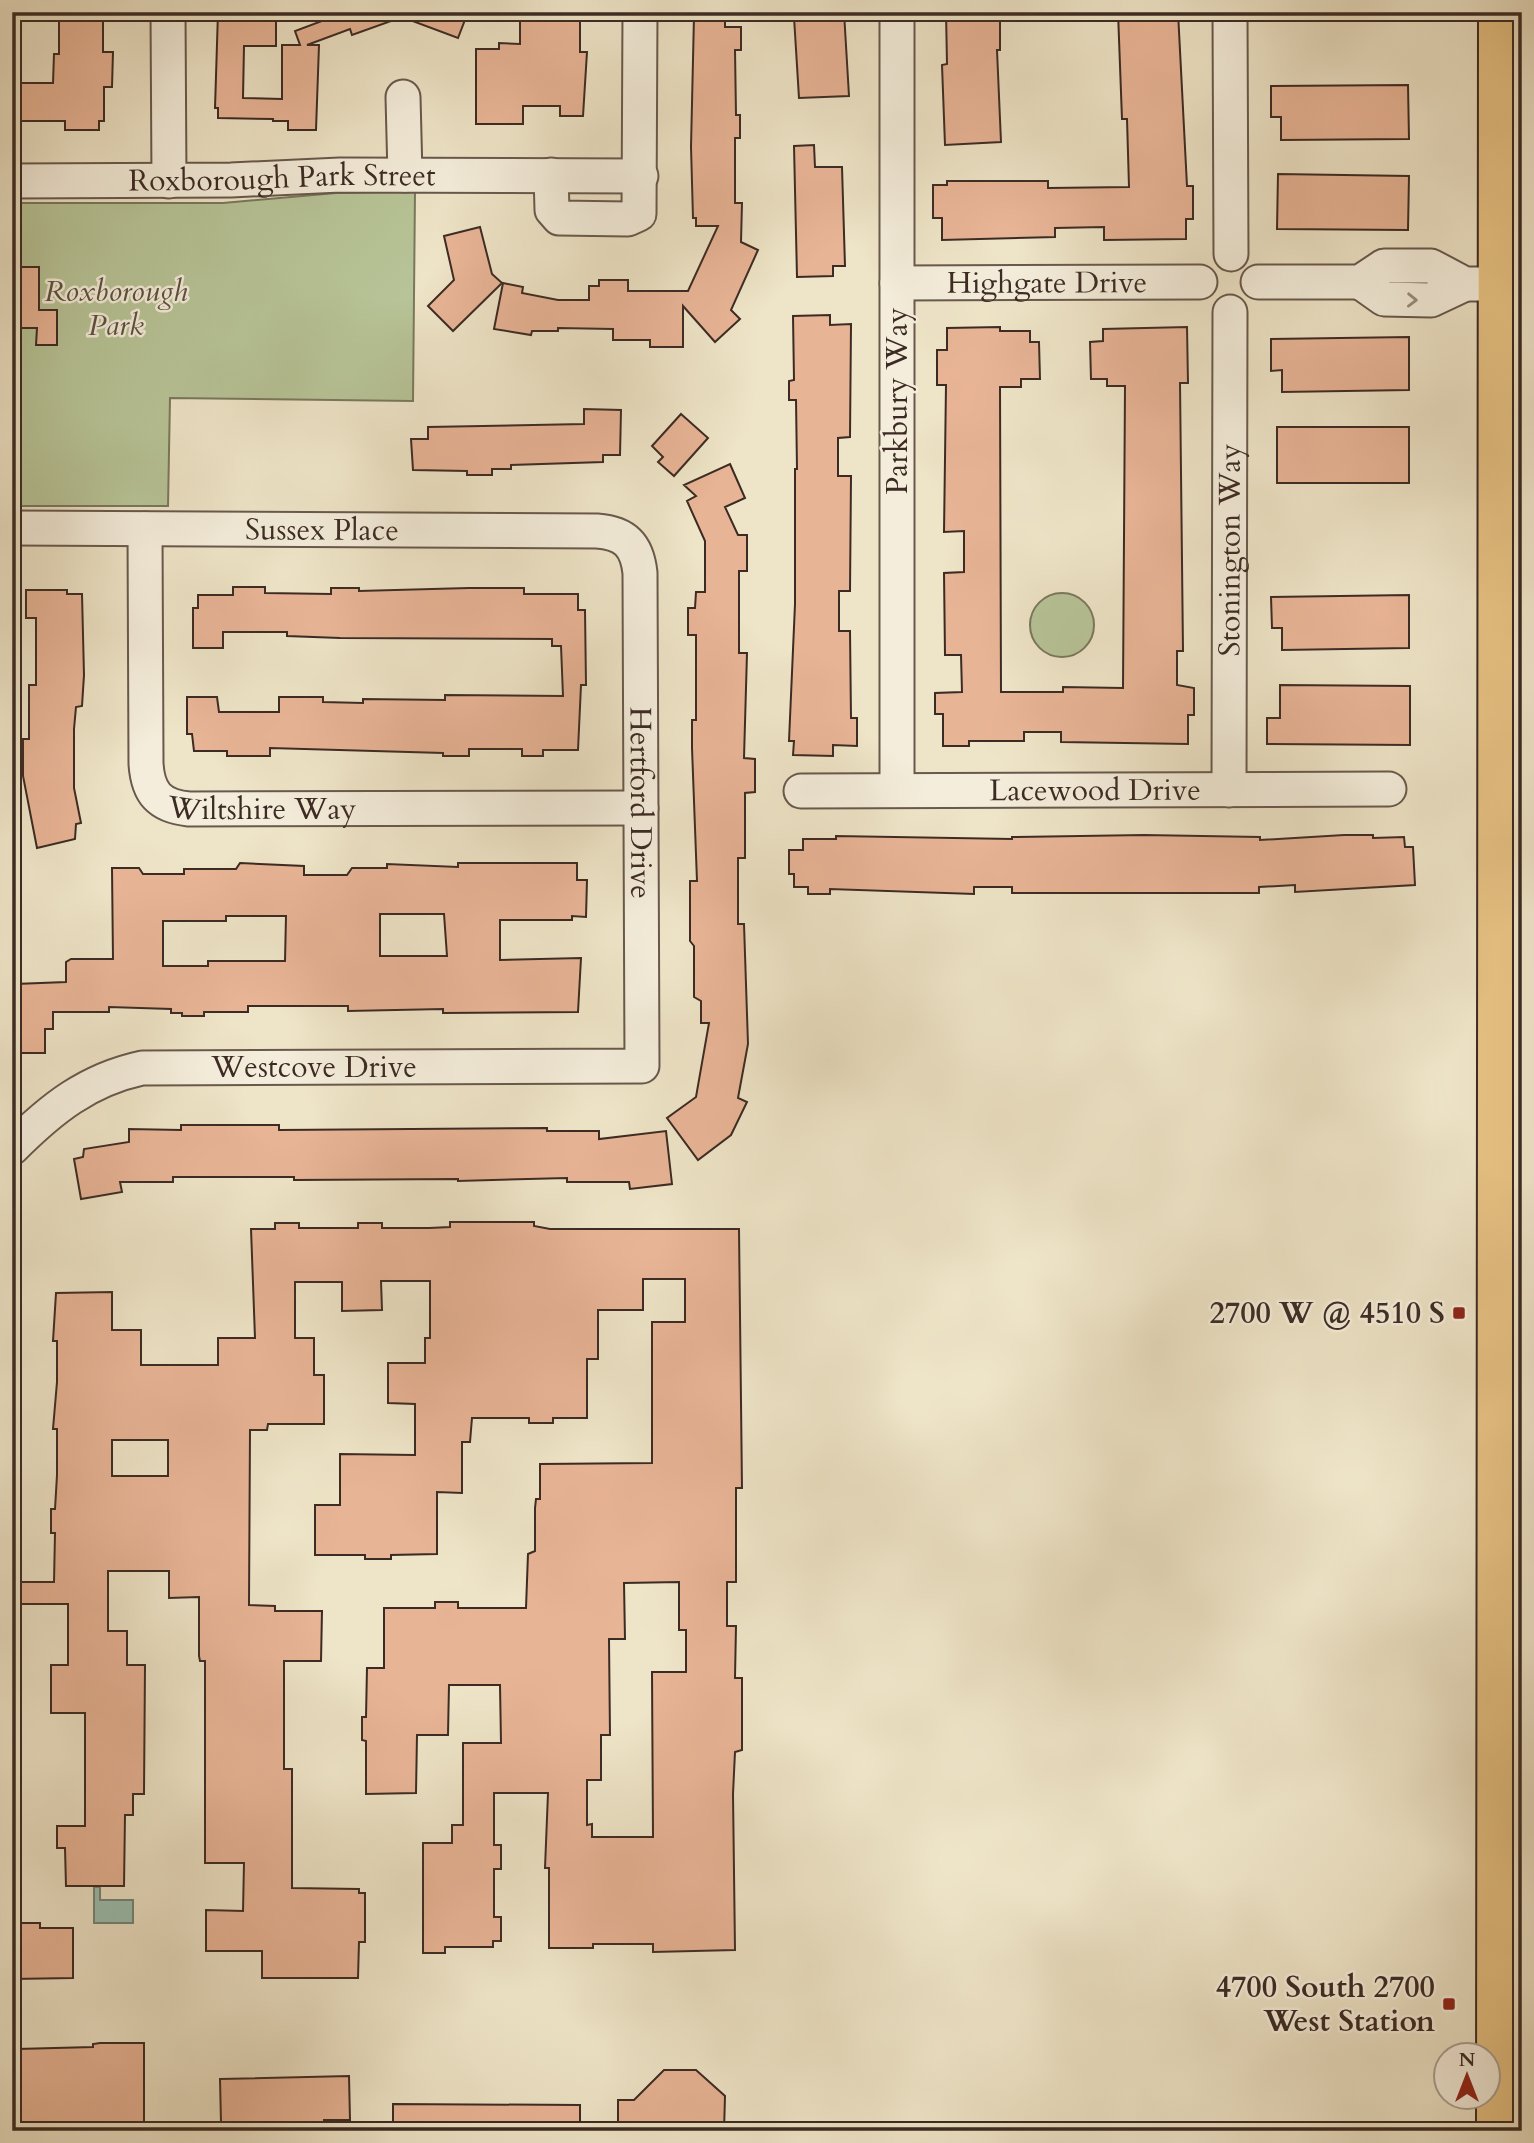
<svg xmlns="http://www.w3.org/2000/svg" width="1534" height="2143" viewBox="0 0 1534 2143" font-family="Cardo,serif">
	<style>
		.green { fill: #b7c497; stroke: #7a785e; stroke-width: 2 }
		.water { fill: #9abfb1; stroke: #748479; stroke-width: 2 }
		.building { fill: #e8b496; stroke: #3c2b24; stroke-width: 2; fill-rule: evenodd }
		.lines { fill: none; stroke-linecap: round; stroke-linejoin: round }
		.minor-casing { stroke: #68594d; stroke-width: 37 }
		.major-casing { stroke: #3c2b24; stroke-width: 42 }
		.minor { stroke: #f4eddb; stroke-width: 33 }
		.major { stroke: #e7c284; stroke-width: 38 }
		.oneway { stroke: #988c80 }
		.poi-dot { fill: #8f2418; stroke: #f4eddb; stroke-width: 2.5 }
		.labels { text-anchor: middle; stroke-width: 5; stroke-linejoin: round; paint-order: stroke }
		.street-label { font-size: 30px; fill: #3c2b24; stroke: #f4eddb }
		.park-label { font-size: 30px; font-style: italic; fill: #5b5141; stroke: #f4eddb }
		.poi-label { font-size: 30px; font-weight: bold; fill: #3c2b24; stroke: #f4eddb; text-anchor: end }
	</style>
	<rect width="100%" height="100%" fill="#eee4c7"/>
	<filter id="stains"><feTurbulence type="fractalNoise" baseFrequency=".00286" numOctaves="4"/><feColorMatrix values="0 0 0 0 .2 0 0 0 0 .09 0 0 0 0 .02 0 0 0 .5 -.17"/></filter>
	<radialGradient id="worn" r=".72"><stop offset=".6" stop-color="#630" stop-opacity="0"/><stop offset="1" stop-color="#630" stop-opacity=".3"/></radialGradient>
	<g class="green">
		<polygon points="415,191 413,401 170,398 168,506 12,506 12,203 223,203 336,193"/>
		<circle cx="1062" cy="625" r="32"/>
	</g>
	<polygon class="water" points="94,1887 100,1887 100,1900 133,1900 133,1923 94,1923"/>
	<g class="building">
		<polygon points="59,12 103,12 103,52 113,52 112,87 104,87 104,121 99,121 99,130 65,130 65,121 12,121 12,83 53,83 54,54 59,54"/>
		<polygon points="218,12 276,12 276,46 244,46 243,98 282,99 282,45 300,45 295,31 330,18 327,12 468,12 458,38 402,17 352,35 350,29 307,45 319,45 316,130 288,130 288,121 273,121 273,119 218,118 218,108 215,108"/>
		<polygon points="520,12 580,12 580,52 587,52 583,116 560,116 560,106 523,106 523,124 476,124 476,49 499,49 499,43 520,44"/>
		<polygon points="807,12 844,12 849,96 799,98 794,17"/>
		<polygon points="946,12 1000,12 1000,50 997,50 1001,142 945,145 942,65 947,64"/>
		<polygon points="1118,12 1178,12 1187,186 1193,186 1193,219 1186,219 1186,239 1104,240 1104,227 1055,228 1055,237 942,240 942,218 933,218 933,185 947,185 947,181 1048,181 1048,188 1129,187 1127,119 1122,119"/>
		<polygon points="694,16 725,16 725,27 741,27 741,50 735,50 736,115 740,115 740,138 735,138 735,203 742,203 741,242 758,250 731,310 740,319 715,342 683,306 683,347 650,347 650,340 613,340 613,329 558,328 558,331 532,331 531,335 494,329 503,283 523,287 522,293 558,300 589,300 589,286 599,286 599,280 628,280 628,291 688,291 718,226 696,226 696,218 693,218 691,147"/>
		<polygon points="1408,85 1409,139 1281,140 1281,117 1271,117 1271,86"/>
		<polygon points="814,145 815,167 842,167 845,266 833,266 833,276 797,277 794,146"/>
		<polygon points="1278,174 1409,176 1408,230 1277,229"/>
		<polygon points="480,227 492,274 502,283 453,331 428,306 454,280 444,236"/>
		<polygon points="21,267 39,267 39,310 57,310 57,345 36,345 37,328 20,328"/>
		<polygon points="830,315 830,325 851,324 850,437 838,438 838,476 851,476 850,591 839,591 839,631 850,631 851,718 857,718 857,746 833,745 833,756 793,755 794,741 789,741 795,604 795,469 797,469 796,400 789,400 789,381 794,380 793,316"/>
		<polygon points="1000,327 1000,331 1030,331 1030,342 1039,342 1040,379 1021,379 1021,387 1000,387 1001,692 1063,692 1063,687 1123,688 1125,386 1107,386 1107,379 1091,379 1090,342 1103,341 1103,329 1187,327 1188,383 1180,383 1183,651 1177,651 1177,685 1194,688 1194,715 1188,715 1188,744 1061,742 1061,732 1024,732 1024,741 969,741 969,746 943,746 943,714 935,714 935,693 962,692 961,655 945,655 944,573 964,572 964,531 944,532 946,385 937,385 937,350 947,350 947,328"/>
		<polygon points="1409,337 1409,390 1282,392 1282,370 1271,371 1271,339"/>
		<polygon points="584,409 621,410 620,455 603,455 603,462 511,465 511,469 492,469 492,475 467,475 467,471 413,470 411,439 428,439 428,427 584,424"/>
		<polygon points="681,414 708,438 674,476 658,462 663,457 652,446"/>
		<rect x="1277" y="427" width="132" height="56"/>
		<polygon points="730,464 745,498 725,507 738,535 747,535 747,571 739,571 739,653 747,653 744,758 755,759 755,792 745,793 745,858 738,858 738,924 744,924 748,1044 738,1098 747,1102 731,1135 698,1160 667,1118 696,1097 709,1023 701,1023 701,1001 694,997 694,946 690,941 690,881 697,881 692,748 692,720 696,720 696,635 688,635 688,608 695,608 696,592 705,592 705,541 687,501 696,496 684,485"/>
		<polygon points="233,587 265,587 265,593 331,594 331,588 359,588 359,591 469,588 524,588 524,594 578,594 578,610 585,610 586,685 581,685 578,750 543,750 543,756 522,756 522,749 469,749 469,756 443,756 443,753 270,748 270,756 227,756 227,751 194,751 192,734 187,734 187,697 217,697 219,712 279,712 279,697 323,697 323,702 363,703 363,699 445,700 445,695 563,696 561,646 552,646 552,639 340,638 287,636 287,632 223,632 223,648 193,648 193,608 198,608 198,595 233,595"/>
		<polygon points="26,590 67,590 67,594 82,594 84,675 82,706 76,707 74,729 74,788 81,823 76,824 75,839 37,848 23,776 23,739 29,739 29,685 36,685 36,618 26,618"/>
		<polygon points="1409,595 1409,648 1282,650 1282,628 1272,628 1271,597"/>
		<polygon points="1280,685 1410,686 1410,745 1267,744 1267,718 1280,718"/>
		<polygon points="1144,835 1260,837 1260,840 1344,835 1373,835 1373,838 1404,837 1405,847 1413,847 1415,885 1295,892 1295,885 1259,887 1259,893 1012,893 1012,887 974,887 974,894 830,889 830,894 808,894 808,887 794,887 794,874 789,874 789,850 803,850 803,839 836,839 836,836 1012,839 1012,837"/>
		<path d="M240 863 304 866V875H347L352 868H387V864L458 867V863H577V880H587L586 917 572 916V920H500V960L581 958 578 1012 443 1013V1009L348 1011V1006H248V1012H204V1016H182V1013H171V1009L109 1007V1012H53V1029H45V1053H15V984L66 982V962L71 959H113L112 868H139L143 874H184V869H236ZM380 914H444L447 956H380ZM226 916H286L285 961H208V966H163V921H226Z"/>
		<polygon points="181,1125 279,1125 279,1130 547,1128 547,1131 599,1131 599,1139 666,1131 672,1184 630,1189 629,1182 567,1182 567,1178 458,1181 458,1179 294,1180 294,1177 173,1177 173,1182 120,1182 122,1192 81,1199 74,1159 83,1157 84,1149 129,1142 129,1129 181,1130"/>
		<path d="M450 1222H534V1226L550 1229H739L742 1488H736V1582H727V1626H736L735 1678H742V1750L735 1752 733 1794 735 1950 653 1952V1944H593V1948H549V1868H545L548 1793H494V1845H501V1869H494V1917H501V1941H493V1947H445V1953H423V1843H452V1825H463V1743H501L500 1685H449L448 1735H417L416 1793 366 1794V1741L362 1740V1717H366L367 1668H384V1608H435V1602H458V1608H526L528 1554 535 1551V1508L536 1499H540V1464L652 1463V1322H685V1279H643V1310H598V1359H587V1418H553V1423H529V1418H472L470 1442H462V1493L437 1492V1554L391 1555V1559H365V1555H315V1505H340V1454L415 1455V1404L388 1403V1363H425V1338H430V1281H381L382 1310 342 1311V1282H295V1338H314V1375H324V1424H268L267 1430H250L249 1605 275 1606V1611H322L321 1661H284V1769H292V1888L359 1889V1893H365V1942H359L358 1978H262V1951H206V1910L243 1911 244 1863H205V1661H200L199 1656V1597L169 1598V1571H108V1631H127V1665H145L144 1794H133V1815H125L124 1886H66L65 1848H57V1826H85V1713H51V1665H68V1604H12V1582H54L55 1533H51V1509H55L57 1475V1429H53L57 1382V1341H53L56 1293 112 1292V1330H141V1365H218V1338H255L251 1229H275V1223H299V1228H358V1223H382V1228H429L450 1227ZM112 1440H168V1476H112ZM679 1582V1630H686V1672H652L653 1837H592V1824L587 1825V1780H601V1735H610L609 1639H625L624 1583Z"/>
		<polygon points="15,1923 40,1923 40,1928 73,1928 73,1978 12,1979 12,1928 15,1928"/>
		<polygon points="100,2043 144,2043 144,2131 16,2129 17,2049 93,2047 93,2044"/>
		<polygon points="664,2070 696,2070 725,2096 724,2131 642,2131 636,2124 618,2124 618,2100 634,2100"/>
		<polygon points="349,2076 350,2120 324,2120 324,2126 297,2126 297,2131 248,2128 248,2123 221,2123 220,2079"/>
		<polygon points="393,2104 580,2105 580,2131 393,2131"/>
	</g>
	<g class="lines">
		<defs>
			<g id="minor">
				<polyline points="168,12 169,181"/>
				<polyline points="897,12 897,790"/>
				<polyline points="1230,12 1231,254"/>
				<polyline points="403,97 405,175"/>
				<polyline points="551,175 552,210 559,218 628,219 639,214 640,12"/>
				<path id="s1" d="M12 181 231 180 340 175 641 176"/>
				<polyline points="1258,282 1360,282 1384,266 1431,266 1465,284 1498,284"/>
				<polyline points="1360,282 1384,299 1431,300 1465,284"/>
				<path id="s2" d="M897 283 1200 282"/>
				<path id="s3" d="M12 528 597 531C625 533 637 545 640 573L642 1066 142 1068C87 1080 51 1109 12 1148"/>
				<path id="s4" d="M145 529 146 764C148 793 159 806 189 809L641 808"/>
				<path id="s5" d="M1229 790 1230 312"/>
				<path id="s6" d="M801 791 1389 789"/>
			</g>
			<polyline id="major" points="1496,2131 1498,12"/>
		</defs>
		<use href="#minor" class="minor-casing"/>
		<use href="#major" class="major-casing"/>
		<use href="#minor" class="minor"/>
		<use href="#major" class="major"/>
	</g>
	<defs><path id="oneway-chevron" d="M-2-3.5L2.5 0L-2 3.5" fill="none" stroke-width="1.6" stroke-linecap="round" stroke-linejoin="round" transform="scale(1.75)"/></defs>
	<use class="oneway" href="#oneway-chevron" transform="translate(1412 300) rotate(1)"/>
	<g class="poi-dot">
		<rect x="1452" y="1306" width="14" height="14" rx="3.5"/>
		<rect x="1442" y="1997" width="14" height="14" rx="3.5"/>
	</g>
	<g class="labels">
		<g class="street-label">
			<text dy="10" stroke="none"><textPath href="#s1" startOffset="270">Roxborough Park Street</textPath></text>
			<text dy="10" stroke="none"><textPath href="#s2" startOffset="150">Highgate Drive</textPath></text>
			<text transform="translate(897 401) rotate(-90)" y="10">Parkbury Way</text>
			<text dy="10" stroke="none"><textPath href="#s3" startOffset="310">Sussex Place</textPath></text>
			<text dy="10" stroke="none"><textPath href="#s5" startOffset="240">Stonington Way</textPath></text>
			<text dy="10" stroke="none"><textPath href="#s6" startOffset="294">Lacewood Drive</textPath></text>
			<text dy="10" stroke="none"><textPath href="#s4" startOffset="378">Wiltshire Way</textPath></text>
			<text dy="10" stroke="none"><textPath href="#s3" startOffset="882">Hertford Drive</textPath></text>
			<text x="314" y="1077">Westcove Drive</text>
		</g>
		<g class="park-label">
			<text x="116" y="301">Roxborough<tspan x="116" dy="34">Park</tspan></text>
		</g>
		<g class="poi-label">
			<text x="1445" y="1323">2700 W @ 4510 S</text>
			<text x="1435" y="1997">4700 South 2700<tspan x="1435" dy="34">West Station</tspan></text>
		</g>
	</g>
	<rect width="1534" height="2143" fill="none" stroke="#eee4c7" stroke-width="42"/>
	<rect x="14" y="14" width="1506" height="2115" fill="none" stroke="#3c2b24" stroke-width="3.5"/>
	<rect x="21" y="21" width="1492" height="2101" fill="none" stroke="#3c2b24" stroke-width="2"/>
	<g transform="translate(1467 2076)"><circle r="33" fill="#f4eddb" stroke="#aa9f92" stroke-width="2"/>
	<path d="M0-5L12 26L0 18L-12 26Z" fill="#8f2418"/>
	<text y="-10" font-size="19" font-weight="bold" text-anchor="middle" fill="#3c2b24">N</text>
	</g>
	<rect width="100%" height="100%" filter="url(#stains)"/>
	<rect width="100%" height="100%" fill="url(#worn)"/>
</svg>
